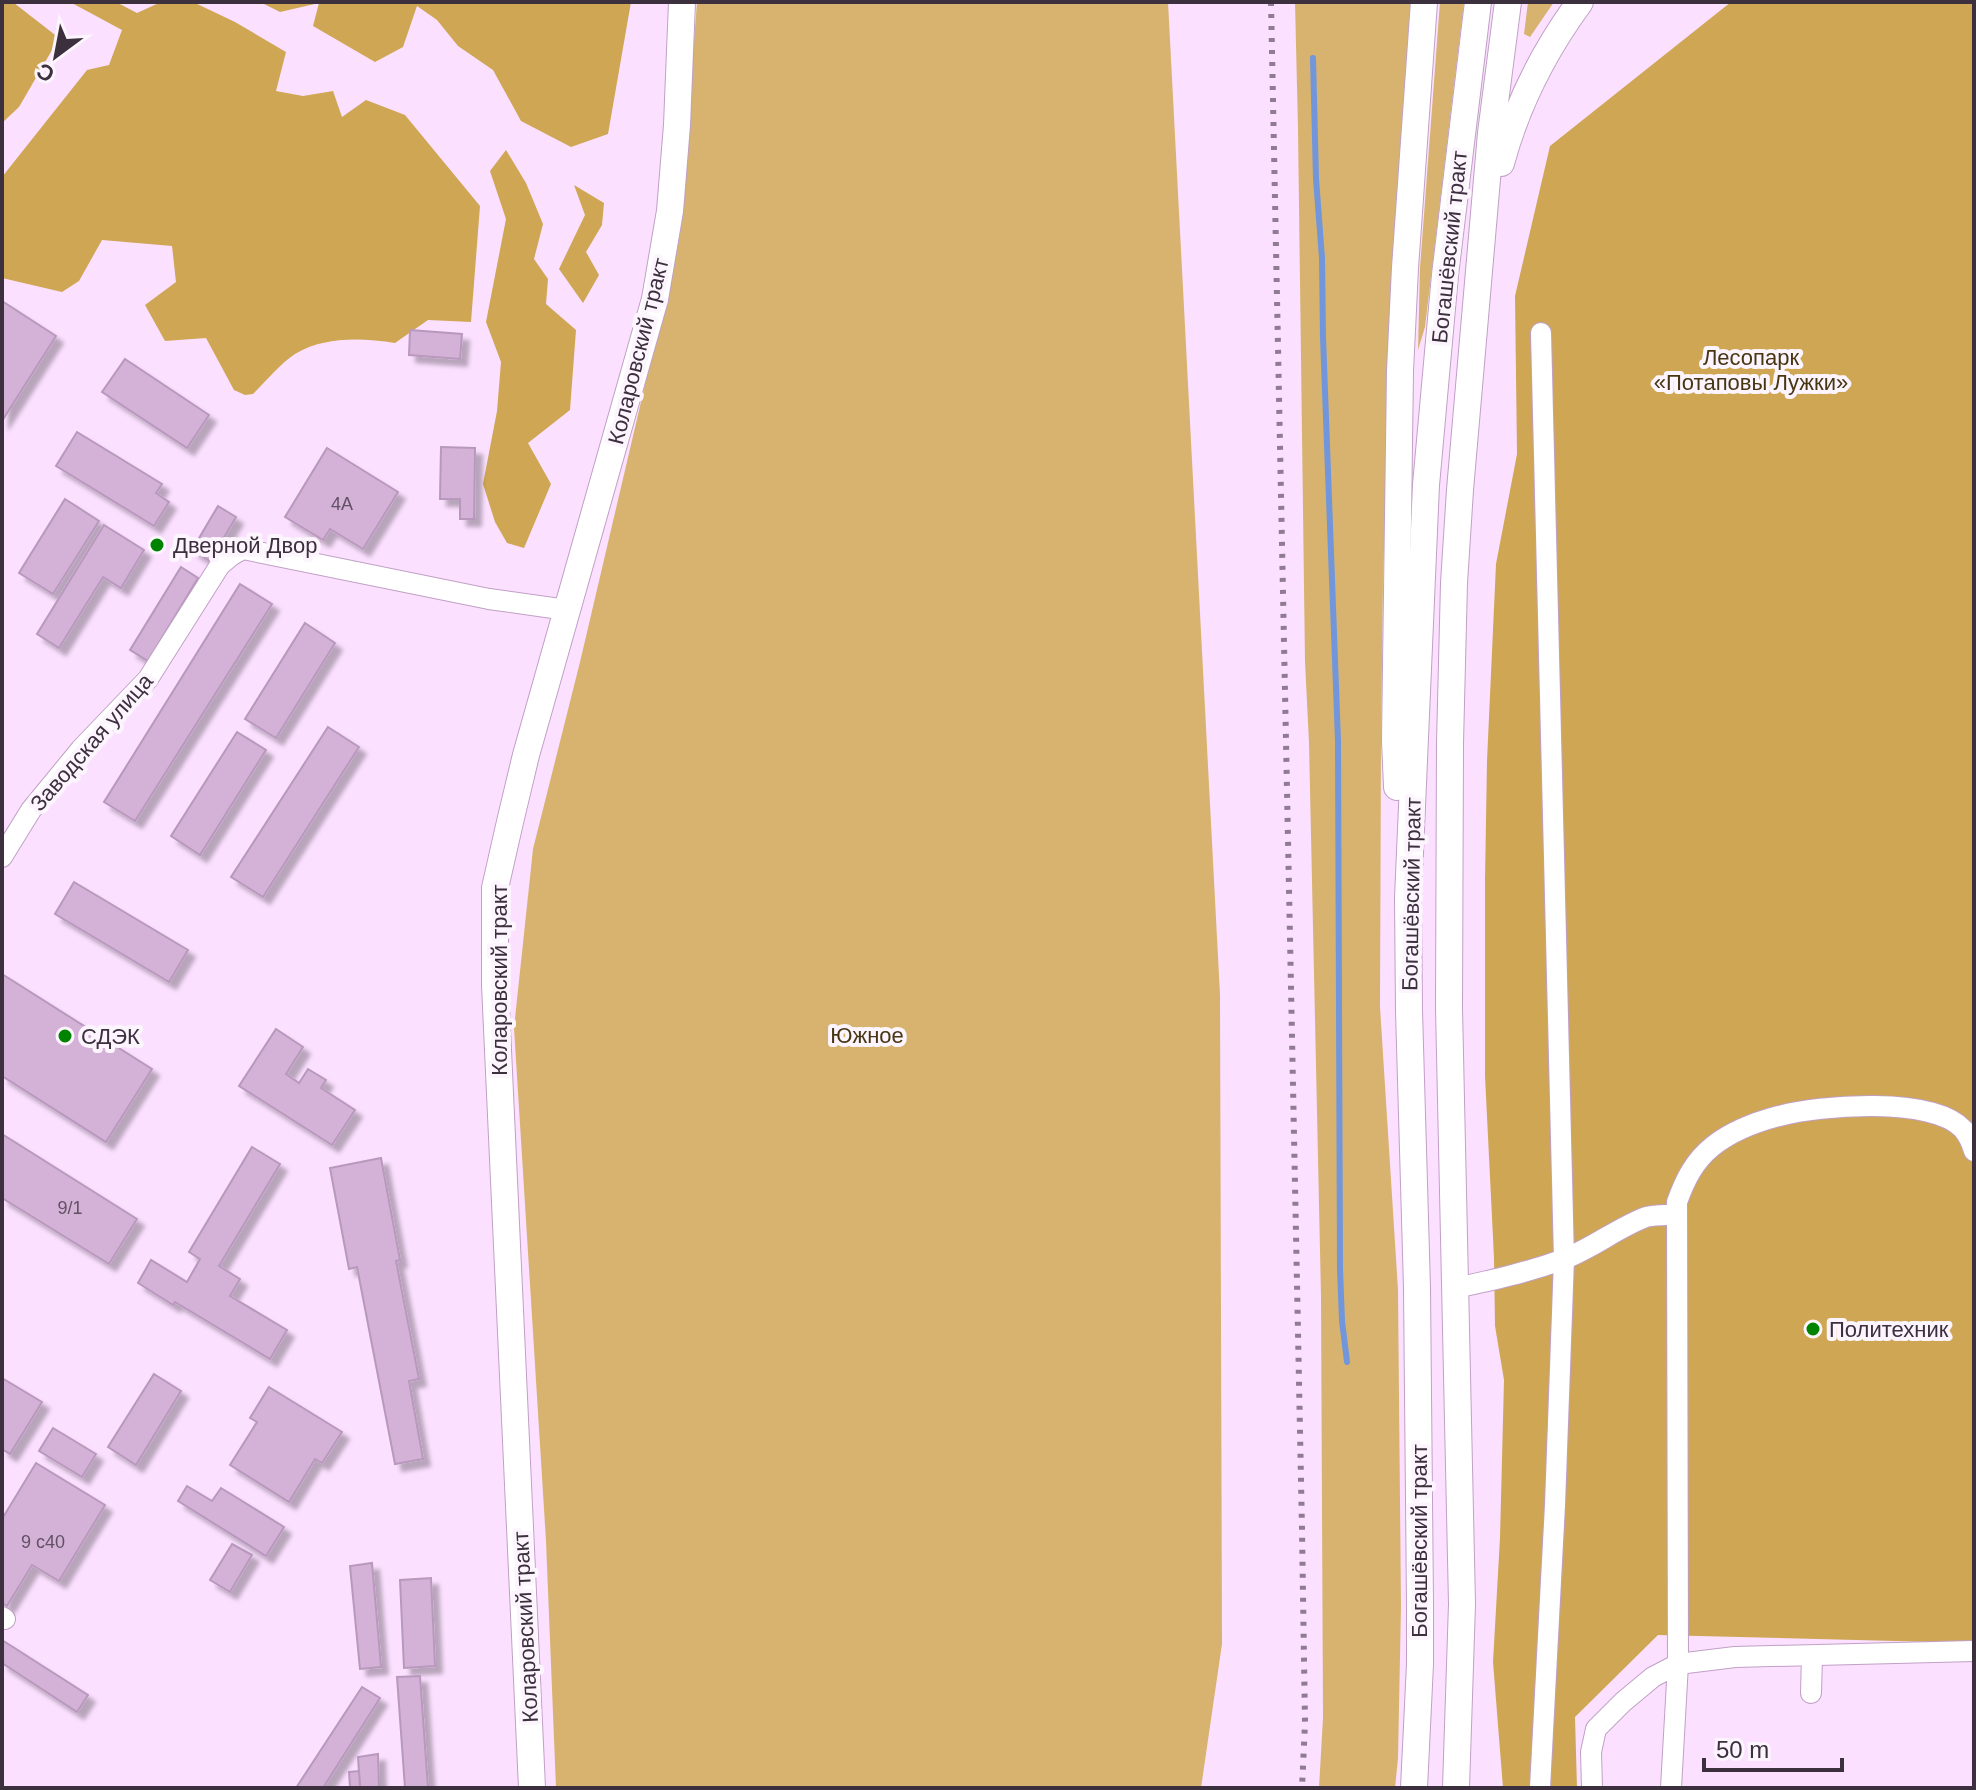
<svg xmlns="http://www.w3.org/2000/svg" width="1976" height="1790" viewBox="0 0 1976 1790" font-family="Helvetica,sans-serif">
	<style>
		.green { fill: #d7b36f }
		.forest { fill: #cfa653 }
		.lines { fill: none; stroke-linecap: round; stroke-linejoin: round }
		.stream { stroke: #7196db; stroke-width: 6 }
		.building { fill: #d4b2d8; stroke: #b998bd; stroke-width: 2; filter: url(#shadow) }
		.minor-casing { stroke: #c1a0c5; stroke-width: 22 }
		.major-casing { stroke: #c1a0c5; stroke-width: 28 }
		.minor { stroke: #fff; stroke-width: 20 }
		.major { stroke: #fff; stroke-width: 26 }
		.rail { stroke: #8f7c92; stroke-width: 6; stroke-dasharray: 4 8; stroke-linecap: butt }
		.poi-dot { fill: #008300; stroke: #fcf5fd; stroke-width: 3 }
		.labels { text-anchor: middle; stroke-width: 8; stroke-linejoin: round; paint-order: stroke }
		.number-label { font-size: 18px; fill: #625064 }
		.street-label { font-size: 22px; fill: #3c2f3e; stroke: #fcf5fd }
		.park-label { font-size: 22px; fill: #483613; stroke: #fcf5fd }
		.poi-label { font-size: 22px; fill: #3c2f3e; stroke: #fcf5fd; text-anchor: start }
	</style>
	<defs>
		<filter id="shadow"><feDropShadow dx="7" dy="7" stdDeviation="2" flood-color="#0004"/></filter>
	</defs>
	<rect width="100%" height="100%" fill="#fbe0ff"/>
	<g class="green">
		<polygon points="697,2 1168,2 1220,995 1222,1644 1201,1788 556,1788 546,1541 514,1028 533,849 580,662 679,240"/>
		<polygon points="1295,2 1411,2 1393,266 1383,579 1381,740 1380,1007 1398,1290 1401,1606 1398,1758 1395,1788 1319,1788 1323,1718 1321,1296 1309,743 1305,662 1298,129"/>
		<polygon points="1440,2 1464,2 1425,327 1418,350 1420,268"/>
		<polygon points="1528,2 1554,2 1530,37 1524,34"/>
	</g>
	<g class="forest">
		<polygon points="2,2 14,3 59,38 19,107 2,123"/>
		<path d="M70 2H116L137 13 161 2H193L235 22 286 52 276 91 303 96 333 91 342 117 366 100 405 115 480 206 471 322 428 320 395 343C362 338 325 336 295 354 281 363 265 382 253 394L245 395 234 390 206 338 165 341 145 305 176 282 172 246 102 240 79 281 62 292 2 278V177L87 70 109 65 122 30Z"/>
		<polygon points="260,2 631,2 608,134 571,147 521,121 493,70 458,46 437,20 417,6 403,47 375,62 313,26 319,3 280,12"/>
		<polygon points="1731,2 1974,2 1974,1643 1658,1635 1575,1717 1577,1788 1503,1788 1493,1662 1500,1538 1504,1380 1495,1326 1494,1258 1485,1076 1485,880 1487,761 1496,564 1517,454 1515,296 1550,146"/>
		<polygon points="506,150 526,183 543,224 534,259 548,279 546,304 576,330 570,410 528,443 551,484 524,548 507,543 495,522 483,484 497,411 501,362 486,322 506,219 490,171"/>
		<polygon points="574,185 604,203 602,225 586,252 599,275 583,303 559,269 585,215"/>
	</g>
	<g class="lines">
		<polyline class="stream" points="1313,58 1316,179 1322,258 1323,337 1338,741 1340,1269 1342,1321 1347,1362"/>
	</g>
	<g class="building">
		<polygon points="2,301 56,336 2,421"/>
		<polygon points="410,330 462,334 460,359 409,355"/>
		<polygon points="125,359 209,415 187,448 102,392"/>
		<polygon points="77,432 162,484 156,493 169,502 154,526 56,466"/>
		<polygon points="441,447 475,448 474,519 460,519 460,499 440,499"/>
		<polygon points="327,448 398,492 363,549 330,529 323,540 285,517"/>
		<polygon points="65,499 99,521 53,594 19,573"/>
		<polygon points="218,506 236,517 210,561 192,550"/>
		<polygon points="104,525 144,550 121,588 103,577 59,648 37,634"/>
		<polygon points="181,567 198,578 148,661 130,650"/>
		<polygon points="240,584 272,604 135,821 104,802"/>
		<polygon points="305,623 335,643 276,738 245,719"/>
		<polygon points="328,727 359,747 263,897 231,877"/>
		<polygon points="237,732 266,750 200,855 171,836"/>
		<polygon points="74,882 188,950 169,982 55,914"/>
		<polygon points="2,974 152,1069 106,1142 2,1076"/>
		<polygon points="276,1029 303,1047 286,1074 299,1083 308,1069 326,1080 321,1088 355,1110 332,1145 239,1086"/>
		<polygon points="2,1134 137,1219 109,1264 2,1198"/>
		<polygon points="252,1147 280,1164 219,1266 240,1279 230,1296 287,1330 270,1359 175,1302 173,1305 138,1283 151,1260 187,1282 200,1259 189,1252"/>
		<polygon points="381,1158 400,1260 396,1261 419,1379 409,1381 423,1459 395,1464 357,1267 349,1269 330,1168"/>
		<polygon points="154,1374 181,1391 136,1465 108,1447"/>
		<polygon points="2,1378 42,1402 10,1454 2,1449"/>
		<polygon points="269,1387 342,1432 322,1463 315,1459 289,1502 230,1465 257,1422 250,1418"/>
		<polygon points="53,1428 96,1454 82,1477 39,1451"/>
		<polygon points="36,1463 105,1505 59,1581 32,1565 7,1606 2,1603 2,1519"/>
		<polygon points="187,1486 212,1501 221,1488 284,1527 266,1556 178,1501"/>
		<polygon points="232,1544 252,1555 230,1592 210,1580"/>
		<polygon points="372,1563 381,1667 360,1669 350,1566"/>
		<polygon points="431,1578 435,1666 404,1668 400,1580"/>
		<polygon points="2,1640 88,1695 77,1712 2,1663"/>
		<polygon points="420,1676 428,1788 405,1788 397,1677"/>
		<polygon points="362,1687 380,1698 323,1788 296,1788"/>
		<polygon points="378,1754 379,1788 360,1788 358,1757"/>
		<polygon points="359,1771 360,1788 338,1788 350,1787 349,1772"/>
	</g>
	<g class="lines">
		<defs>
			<g id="minor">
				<polyline points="2,857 31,810 81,749 148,679 220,565 232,555 243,549 489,599 567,610"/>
				<path d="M1456 1288C1493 1280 1529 1272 1564 1259 1593 1248 1617 1228 1646 1217 1656 1214 1667 1215 1677 1215"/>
				<polyline points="2,1617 5,1619"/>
				<polyline points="1811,1693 1812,1656"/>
				<polyline points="1540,1788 1555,1505 1564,1259 1541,333"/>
				<polyline points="1592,1788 1591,1752 1596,1729 1623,1702 1653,1677 1678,1664 1735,1657 1974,1651"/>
				<path d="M1671 1788 1678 1664 1677 1202C1685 1180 1694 1161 1713 1146 1732 1131 1756 1122 1779 1116 1820 1105 1932 1096 1963 1129 1968 1135 1972 1144 1974 1151"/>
			</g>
			<g id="major">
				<path d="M1501 163C1517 104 1544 51 1580 2"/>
				<polyline points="1397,787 1395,741 1400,371 1405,268 1424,2"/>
				<polyline points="532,1788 495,985 495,888 510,822 526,755 655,299 670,211 677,125 682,2"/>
				<polyline points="1414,1788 1420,1664 1420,1604 1417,1288 1409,1011 1408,898 1426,485 1445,275 1478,2"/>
				<polyline points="1456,1788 1462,1604 1449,1008 1450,743 1454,583 1460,490 1491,133 1508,2"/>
			</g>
		</defs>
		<use href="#minor" class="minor-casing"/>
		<use href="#major" class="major-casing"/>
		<use href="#minor" class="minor"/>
		<use href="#major" class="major"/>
		<polyline class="rail" points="1271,2 1302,1529 1305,1723 1302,1788"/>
	</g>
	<g class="poi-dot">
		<circle cx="157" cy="545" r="8"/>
		<circle cx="65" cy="1036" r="8"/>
		<circle cx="1813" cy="1329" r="8"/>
	</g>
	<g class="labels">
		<g class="number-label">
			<text x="342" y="510">4А</text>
			<text x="70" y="1214">9/1</text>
			<text x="43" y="1548">9 с40</text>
		</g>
		<g class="street-label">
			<text transform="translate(1449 247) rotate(-84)" y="8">Богашёвский тракт</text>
			<text transform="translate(638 351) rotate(-76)" y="8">Коларовский тракт</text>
			<text transform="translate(91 742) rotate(-49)" y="8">Заводская улица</text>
			<text transform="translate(1411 894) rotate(-89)" y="8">Богашёвский тракт</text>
			<text transform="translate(499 980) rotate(-90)" y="8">Коларовский тракт</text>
			<text transform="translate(1419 1541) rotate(-90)" y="8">Богашёвский тракт</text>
			<text transform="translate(525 1627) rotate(-93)" y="8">Коларовский тракт</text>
		</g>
		<g class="park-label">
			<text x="1751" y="365">Лесопарк<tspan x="1751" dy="25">«Потаповы Лужки»</tspan></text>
			<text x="867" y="1043">Южное</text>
		</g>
		<g class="poi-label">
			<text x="173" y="553">Дверной Двор</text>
			<text x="81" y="1044">СДЭК</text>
			<text x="1829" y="1337">Политехник</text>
		</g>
	</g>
	<rect width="1976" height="1790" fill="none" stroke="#3c2f3e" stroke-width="8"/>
	<g transform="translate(56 56) rotate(212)" stroke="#fcf5fd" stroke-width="6" paint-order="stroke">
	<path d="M0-6L14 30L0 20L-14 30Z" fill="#3c2f3e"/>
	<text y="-12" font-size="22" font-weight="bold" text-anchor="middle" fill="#3c2f3e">С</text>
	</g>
	<path d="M1704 1758v12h138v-12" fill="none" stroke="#3c2f3e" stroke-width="4"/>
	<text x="1716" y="1758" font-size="24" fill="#3c2f3e" stroke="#fcf5fd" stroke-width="6" paint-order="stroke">50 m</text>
</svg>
